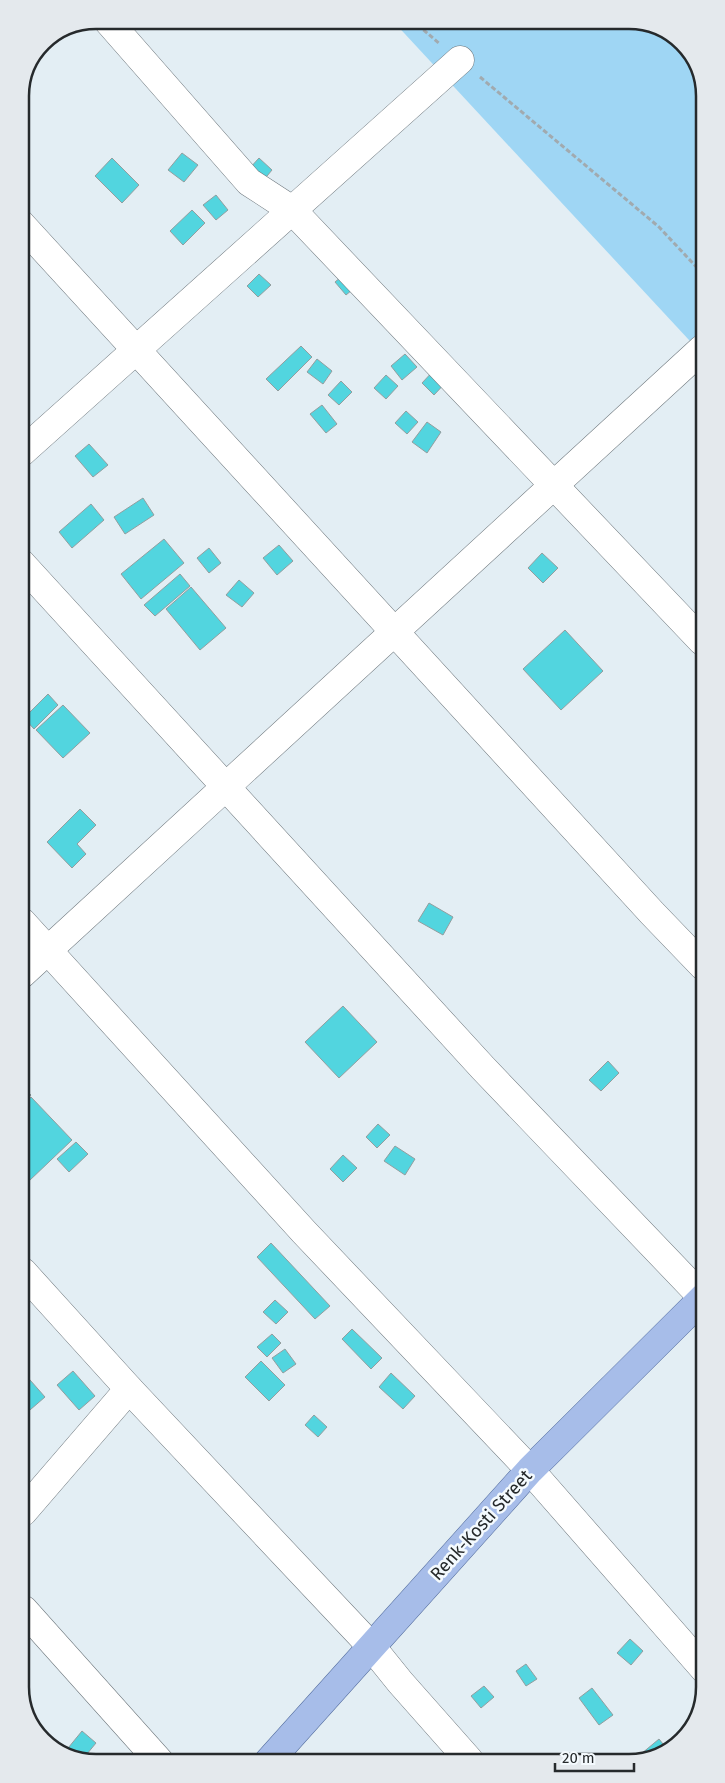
<svg xmlns="http://www.w3.org/2000/svg" width="725" height="1783" viewBox="0 0 725 1783" font-family="'Fira Sans',sans-serif">
	<style>
		.green { fill: #9fd6f4 }
		.building { fill: #52d5df; stroke: #929e9f }
		.lines { fill: none; stroke-linecap: round; stroke-linejoin: round }
		.street-casing { stroke: #6f787e; stroke-width: 29 }
		.primary-casing { stroke: #546d9e; stroke-width: 29 }
		.path { stroke: #a1aaaf; stroke-width: 3; stroke-dasharray: 5 2.5; stroke-linecap: butt }
		.street { stroke: #fff; stroke-width: 28 }
		.primary { stroke: #a7bde9; stroke-width: 28 }
		.labels { text-anchor: middle; stroke-width: 5; stroke-linejoin: round; paint-order: stroke }
		.street-label { font-size: 18px; fill: #262a2c; stroke: #f4fafe }
		.rim { fill: none; stroke: #262a2c; stroke-width: 2.5 }
	</style>
	<rect width="100%" height="100%" fill="#e3eef4"/>
	<polygon class="green" points="392,20 635,20 676,36 701,72 702,354"/>
	<g class="building">
		<polygon points="182,153 198,165 184,182 168,170"/>
		<polygon points="112,158 139,185 122,203 95,176"/>
		<polygon points="259,158 272,170 262,182 249,169"/>
		<polygon points="216,195 228,210 216,220 203,205"/>
		<polygon points="192,210 205,223 183,245 170,231"/>
		<polygon points="347,272 358,285 346,295 335,282"/>
		<polygon points="259,274 271,285 258,297 247,286"/>
		<polygon points="301,346 312,357 278,391 266,379"/>
		<polygon points="405,354 417,367 402,380 391,366"/>
		<polygon points="317,359 332,371 323,384 307,372"/>
		<polygon points="436,368 448,380 434,395 422,383"/>
		<polygon points="386,375 398,386 386,399 374,388"/>
		<polygon points="341,381 352,392 339,405 328,395"/>
		<polygon points="322,405 337,424 326,433 310,414"/>
		<polygon points="406,411 418,422 407,434 395,423"/>
		<polygon points="427,422 441,432 427,453 412,442"/>
		<polygon points="89,444 108,465 93,477 75,456"/>
		<polygon points="143,498 154,515 125,534 114,517"/>
		<polygon points="91,504 104,520 72,548 59,532"/>
		<polygon points="164,539 184,563 141,599 121,574"/>
		<polygon points="279,545 293,561 277,575 263,558"/>
		<polygon points="209,548 221,563 209,573 197,558"/>
		<polygon points="542,553 558,568 543,583 528,568"/>
		<polygon points="180,574 190,586 155,616 144,605"/>
		<polygon points="239,580 254,593 242,607 226,595"/>
		<polygon points="191,587 226,628 200,650 166,609"/>
		<polygon points="565,630 603,671 561,710 523,669"/>
		<polygon points="48,694 58,705 34,729 24,718"/>
		<polygon points="63,705 90,733 63,758 36,730"/>
		<polygon points="80,809 96,825 77,844 86,854 72,868 47,842"/>
		<polygon points="429,903 453,917 443,935 418,921"/>
		<polygon points="343,1006 377,1042 339,1078 305,1042"/>
		<polygon points="608,1061 619,1073 601,1091 589,1080"/>
		<polygon points="22,1086 31,1095 23,1104"/>
		<polygon points="31,1097 72,1140 29,1181 23,1174 23,1106"/>
		<polygon points="378,1124 390,1135 377,1148 366,1137"/>
		<polygon points="76,1142 88,1154 69,1172 57,1159"/>
		<polygon points="395,1146 415,1159 405,1175 384,1161"/>
		<polygon points="343,1155 357,1168 343,1182 330,1169"/>
		<polygon points="271,1243 330,1306 315,1319 257,1257"/>
		<polygon points="275,1300 288,1312 276,1324 263,1312"/>
		<polygon points="352,1329 382,1358 371,1369 342,1339"/>
		<polygon points="272,1334 281,1343 267,1357 257,1347"/>
		<polygon points="285,1349 296,1364 283,1373 272,1358"/>
		<polygon points="261,1361 285,1385 269,1401 245,1377"/>
		<polygon points="73,1371 95,1396 79,1410 57,1385"/>
		<polygon points="23,1372 45,1397 23,1416"/>
		<polygon points="391,1373 415,1396 403,1409 379,1387"/>
		<polygon points="314,1415 327,1427 318,1437 305,1425"/>
		<polygon points="630,1639 643,1651 631,1665 617,1653"/>
		<polygon points="526,1664 537,1679 526,1686 516,1671"/>
		<polygon points="484,1686 494,1697 481,1708 471,1696"/>
		<polygon points="592,1688 613,1715 599,1725 579,1698"/>
		<polygon points="82,1731 96,1743 82,1760 64,1753"/>
		<polygon points="659,1739 667,1749 653,1759 644,1759 641,1754"/>
	</g>
	<g class="lines">
		<defs>
			<g id="street">
				<polyline points="107,20 249,182 292,210 702,641"/>
				<polyline points="20,223 652,913 703,966"/>
				<polyline points="21,453 460,60"/>
				<polyline points="21,563 483,1068 704,1299"/>
				<polyline points="22,922 304,1232 530,1470 705,1670"/>
				<polyline points="22,974 702,349"/>
				<polyline points="23,1272 129,1389 371,1646 400,1682 469,1760"/>
				<polyline points="23,1512 129,1389"/>
				<polyline points="24,1610 160,1762"/>
			</g>
			<polyline id="primary" points="268,1762 530,1470 704,1297"/>
		</defs>
		<use href="#street" class="street-casing"/>
		<use href="#primary" class="primary-casing"/>
		<g class="path">
			<polyline points="412,20 440,44"/>
			<polyline points="480,77 659,227 702,273"/>
		</g>
		<use href="#street" class="street"/>
		<use href="#primary" class="primary"/>
	</g>
	<g class="labels">
		<g class="street-label">
			<text transform="translate(481 1525) rotate(-48)" y="6">Renk-Kosti Street</text>
		</g>
	</g>
	<path d="M0 0H725V1783H0ZM96 29H629A67 67 0 0 1 696 96V1687A67 67 0 0 1 629 1754H96A67 67 0 0 1 29 1687V96A67 67 0 0 1 96 29Z" fill="#e4e9ed" fill-rule="evenodd"/>
	<path class="rim" d="M96 29H629A67 67 0 0 1 696 96V1687A67 67 0 0 1 629 1754H96A67 67 0 0 1 29 1687V96A67 67 0 0 1 96 29Z"/>
	<path d="M555 1763v8h79v-8" fill="none" stroke="#262a2c" stroke-width="2.5"/>
	<text x="562" y="1763" font-size="15" fill="#262a2c" stroke="#f4fafe" stroke-width="4" paint-order="stroke">20 m</text>
</svg>
